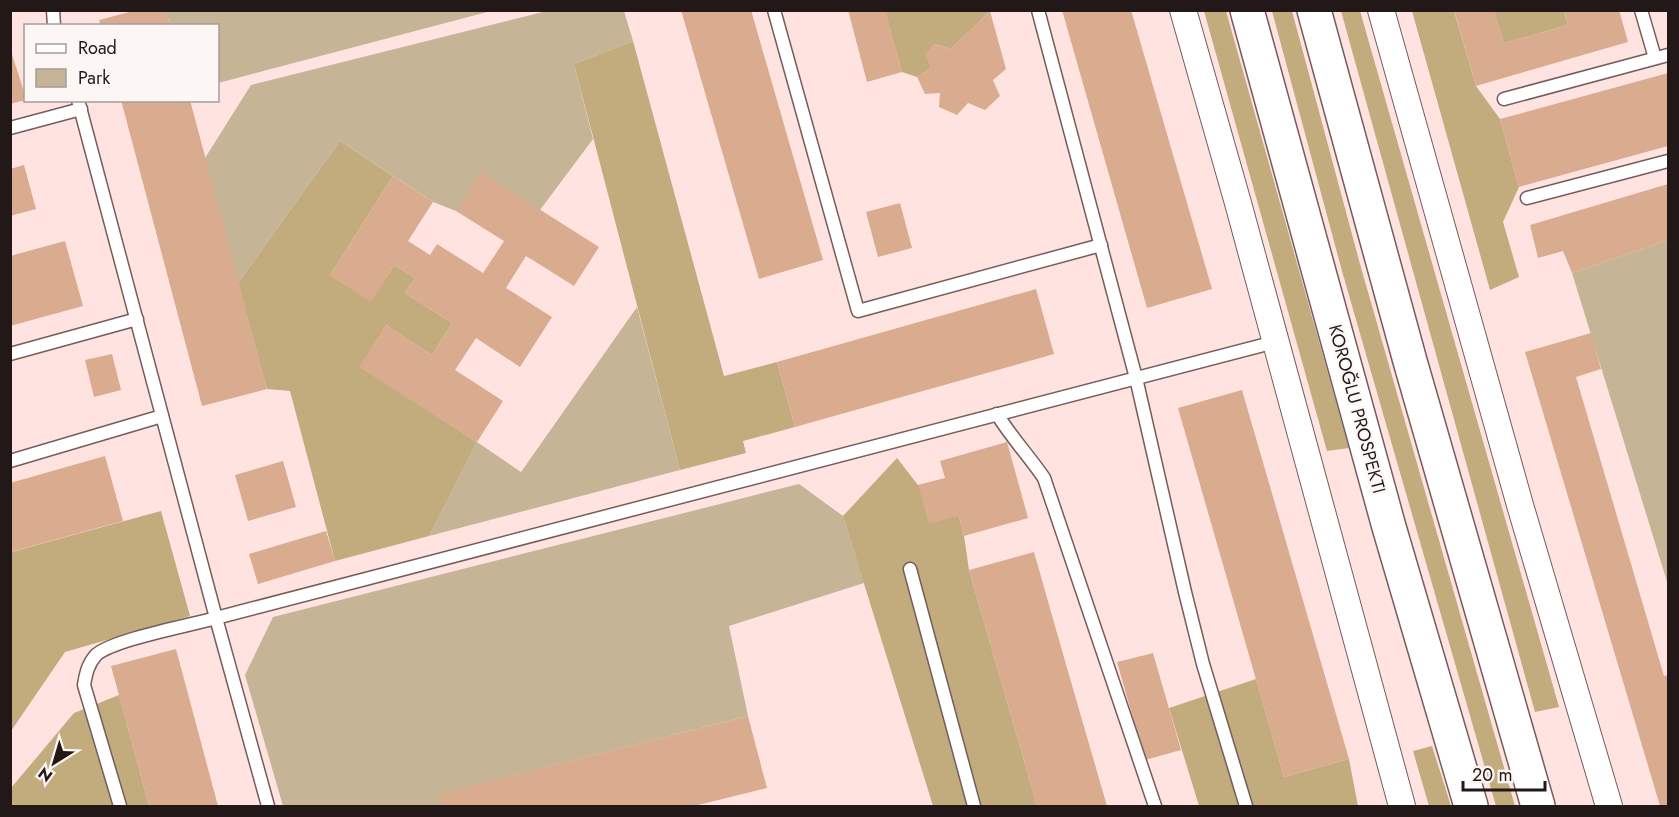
<svg xmlns="http://www.w3.org/2000/svg" width="1679" height="817" viewBox="0 0 1679 817" font-family="Jost,sans-serif">
	<style>
		.green { fill: #c5b596 }
		.forest { fill: #c2ab7d }
		.building { fill: #d9ab8f }
		.lines { fill: none; stroke-linecap: round; stroke-linejoin: round }
		.service-casing { stroke: #755d5c; stroke-width: 15 }
		.minor-casing { stroke: #755d5c; stroke-width: 28 }
		.primary-casing { stroke: #755d5c; stroke-width: 36 }
		.service { stroke: #fff; stroke-width: 12 }
		.minor { stroke: #fff; stroke-width: 26 }
		.primary { stroke: #fff; stroke-width: 33 }
		.labels { text-anchor: middle; stroke-width: 4.5; stroke-linejoin: round; paint-order: stroke }
		.street-label { font-size: 18px; fill: #221818; stroke: #fcf6f5 }
	</style>
	<rect width="100%" height="100%" fill="#ffe3e1"/>
	<g class="green">
		<polygon points="166,11 491,11 218,83 218,26 170,25"/>
		<polygon points="547,11 624,11 633,41 574,64 593,139 540,210 456,211 433,202 340,141 238,283 205,158 251,85"/>
		<polygon points="1668,240 1668,585 1572,273"/>
		<polygon points="637,307 680,470 429,536 477,442 521,472"/>
		<polygon points="799,484 843,516 864,583 729,626 748,716 440,794 443,806 283,806 245,675 273,617"/>
	</g>
	<g class="forest">
		<polygon points="885,11 990,11 951,49 935,44 926,54 931,68 917,77 902,72"/>
		<polygon points="1204,11 1226,11 1349,448 1327,451"/>
		<polygon points="1272,11 1292,11 1360,264 1515,806 1496,806 1342,271"/>
		<polygon points="1341,11 1360,11 1559,707 1535,712"/>
		<polygon points="1412,11 1454,11 1476,86 1500,119 1519,187 1503,222 1519,277 1490,290"/>
		<polygon points="1494,11 1564,11 1568,25 1504,43"/>
		<polygon points="633,41 724,376 777,362 795,427 743,441 746,453 680,470 574,64"/>
		<polygon points="340,141 393,176 330,275 371,301 394,265 415,278 405,293 452,323 432,355 386,325 360,367 477,442 429,536 335,561 290,391 267,389 238,283"/>
		<polygon points="897,458 918,485 959,516 964,536 969,570 1037,806 933,806 843,516"/>
		<polygon points="161,511 190,616 65,652 11,731 11,552"/>
		<polygon points="1256,679 1284,777 1349,759 1358,806 1199,806 1169,708"/>
		<polygon points="119,695 149,806 11,806 11,788 74,713"/>
		<polygon points="1432,746 1451,806 1429,806 1413,751"/>
	</g>
	<g class="building">
		<polygon points="137,10 166,10 170,26 101,26 99,20"/>
		<polygon points="681,10 751,10 823,260 759,279"/>
		<polygon points="848,10 885,10 902,72 867,82"/>
		<polygon points="1062,10 1131,10 1212,289 1147,308"/>
		<polygon points="1454,10 1494,10 1504,43 1568,25 1564,10 1619,10 1628,42 1476,86"/>
		<polygon points="990,11 1006,69 993,80 1000,96 985,110 968,103 957,115 939,107 940,93 925,94 917,77 931,68 925,54 935,44 951,49"/>
		<polygon points="10,48 26,98 26,100 10,104"/>
		<polygon points="1668,73 1668,146 1519,187 1500,119"/>
		<polygon points="121,100 190,100 267,389 202,406"/>
		<polygon points="24,165 36,209 10,216 10,169"/>
		<polygon points="481,172 599,247 574,286 526,256 506,288 552,317 520,367 476,338 455,370 503,401 477,442 359,367 386,325 432,355 452,323 405,293 415,278 394,265 371,302 330,275 393,176 433,202 408,241 430,255 437,244 483,273 504,241 456,211"/>
		<polygon points="1668,184 1668,240 1572,273 1563,251 1538,258 1530,225"/>
		<polygon points="900,203 912,248 878,257 866,212"/>
		<polygon points="65,241 83,306 10,326 10,256"/>
		<polygon points="1036,289 1054,354 795,427 777,362"/>
		<polygon points="1591,333 1601,369 1576,377 1664,676 1668,675 1668,806 1660,806 1525,352"/>
		<polygon points="112,354 121,390 94,397 85,360"/>
		<polygon points="1242,390 1349,759 1284,777 1178,408"/>
		<polygon points="1007,442 1028,518 964,536 959,516 929,524 918,485 945,478 940,461"/>
		<polygon points="105,456 123,521 10,552 10,483"/>
		<polygon points="283,461 296,507 248,521 235,475"/>
		<polygon points="326,531 335,561 258,584 249,554"/>
		<polygon points="1034,552 1065,661 1107,806 1037,806 969,570"/>
		<polygon points="176,649 218,806 149,806 111,666"/>
		<polygon points="1153,653 1181,750 1145,760 1117,662"/>
		<polygon points="748,716 767,788 694,806 443,806 439,794"/>
	</g>
	<g class="lines">
		<defs>
			<g id="service">
				<polyline points="53,10 54,26"/>
				<polyline points="774,10 858,311 1101,245"/>
				<polyline points="1038,10 1136,378 1185,592 1203,664 1246,806"/>
				<polyline points="1641,10 1655,58"/>
				<polyline points="1504,99 1668,55"/>
				<path d="M78 100 216 618C191 625 112 640 96 655 88 664 86 673 84 685L120 806"/>
				<polyline points="10,128 81,109"/>
				<polyline points="1527,198 1668,161"/>
				<polyline points="10,354 137,319"/>
				<path d="M997 414C1011 437 1029 456 1044 478L1155 806"/>
				<polyline points="10,461 162,416"/>
				<polyline points="910,569 974,806"/>
				<polyline points="268,806 216,618 1275,342"/>
			</g>
			<g id="minor">
				<polyline points="1183,10 1238,203 1402,806"/>
				<polyline points="1381,10 1520,505 1609,806"/>
			</g>
			<g id="primary">
				<polyline points="1247,10 1389,527 1471,806"/>
				<polyline points="1314,10 1410,361 1538,806"/>
			</g>
		</defs>
		<use href="#service" class="service-casing"/>
		<use href="#minor" class="minor-casing"/>
		<use href="#primary" class="primary-casing"/>
		<use href="#service" class="service"/>
		<use href="#minor" class="minor"/>
		<use href="#primary" class="primary"/>
	</g>
	<g class="labels">
		<g class="street-label">
			<text transform="translate(1357 409) rotate(75)" y="6">KOROĞLU PROSPEKTI</text>
		</g>
	</g>
	<rect width="1679" height="817" fill="none" stroke="#221818" stroke-width="24"/>
	<rect x="24" y="24" width="195" height="78" fill="#fcf6f5" stroke="#a59d9d" stroke-width="1.5"/>
	<rect x="36" y="44" width="30" height="9" fill="#ffffff" stroke="#a59d9d" stroke-width="1.5"/>
	<text x="78" y="54" font-size="18" fill="#221818">Road</text>
	<rect x="36" y="69" width="30" height="18" fill="#c5b596" stroke="#a59d9d" stroke-width="1.5"/>
	<text x="78" y="84" font-size="18" fill="#221818">Park</text>
	<g transform="translate(54 763) rotate(217)" stroke="#fcf6f5" stroke-width="4.5" paint-order="stroke">
	<path d="M0-4.5L10 22L0 15L-10 22Z" fill="#221818"/>
	<text y="-9" font-size="16" font-weight="bold" text-anchor="middle" fill="#221818">N</text>
	</g>
	<path d="M1463 781v9h82v-9" fill="none" stroke="#221818" stroke-width="3"/>
	<text x="1472" y="781" font-size="18" fill="#221818" stroke="#fcf6f5" stroke-width="4.5" paint-order="stroke">20 m</text>
</svg>
